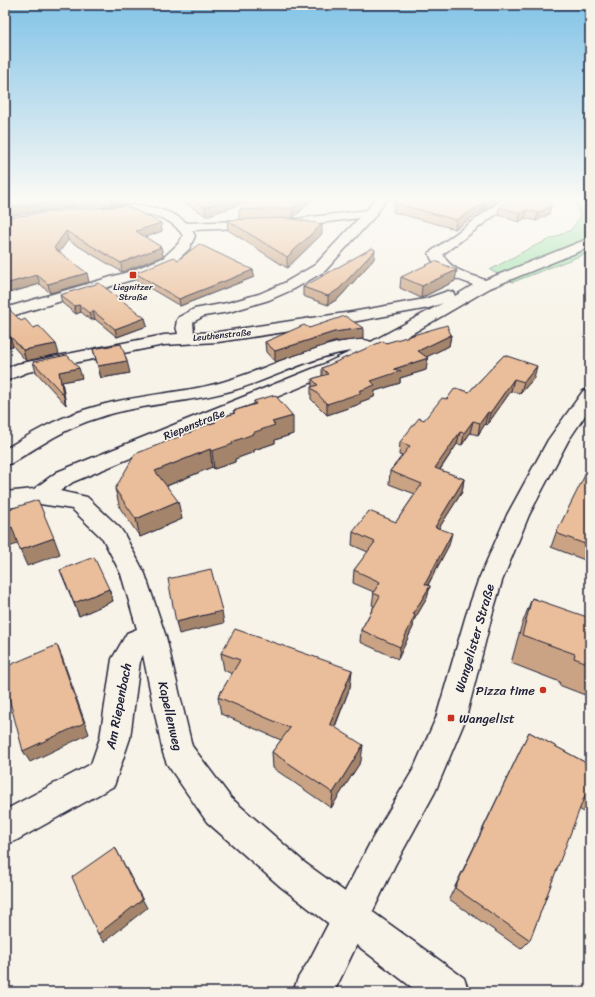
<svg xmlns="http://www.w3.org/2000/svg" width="595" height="997" viewBox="0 0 595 997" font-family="Sriracha,sans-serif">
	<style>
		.green { fill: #9ee0ab; stroke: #608173 }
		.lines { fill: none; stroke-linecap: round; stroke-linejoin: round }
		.street-casing { stroke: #22223b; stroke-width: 3 }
		.primary-casing { stroke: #22223b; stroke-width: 3 }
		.street { fill: #f7f3e8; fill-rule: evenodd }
		.primary { fill: #f7f3e8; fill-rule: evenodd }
		.wall { fill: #c9a384; stroke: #22223b }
		.shaded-wall { fill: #a4856c; stroke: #22223b }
		.building { fill: #eabe9a; stroke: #22223b }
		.poi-dot { fill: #c8321e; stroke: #f7f3e8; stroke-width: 1.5 }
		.labels { text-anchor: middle; stroke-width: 3.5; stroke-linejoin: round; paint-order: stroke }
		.far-poi-label { font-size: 9px; fill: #22223b; stroke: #f7f3e8 }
		.far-street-label { font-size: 9px; fill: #22223b; stroke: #f7f3e8 }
		.street-label { font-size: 11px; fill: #22223b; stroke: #f7f3e8 }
		.near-street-label { font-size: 13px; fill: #22223b; stroke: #f7f3e8 }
		.near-poi-label { font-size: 13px; fill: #22223b; stroke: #f7f3e8; text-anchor: end }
	</style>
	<rect width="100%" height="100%" fill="#f7f3e8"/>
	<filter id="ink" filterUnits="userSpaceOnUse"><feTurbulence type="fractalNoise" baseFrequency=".025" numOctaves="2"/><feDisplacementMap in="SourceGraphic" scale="8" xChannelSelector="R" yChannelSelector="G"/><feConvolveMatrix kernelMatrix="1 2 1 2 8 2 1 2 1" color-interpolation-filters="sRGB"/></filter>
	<g filter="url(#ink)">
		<polygon class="green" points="574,198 590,198 590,252 513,282 490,270 528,249 571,230 580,217"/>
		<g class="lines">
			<defs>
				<path id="street" d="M375 198H387L375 216 325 271 294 289 269 300 229 312 204 316 193 322 194 333 218 332 352 312 425 299 448 291 453 292 455 296 473 285C454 277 436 275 429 253L502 200 501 198H513L514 201 443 254C449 270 470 274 485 280L590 238V247L490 288 389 347 334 373 73 482 60 491 87 497 120 528 124 534 145 574 166 637 192 746 231 798 305 863 464 978 469 992H418L281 887 207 822 167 764 163 753 143 655 140 661 130 738 114 786 17 840 5 845V810L91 764 100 738 112 659 127 633 137 629 121 574 103 539 72 509 40 504 5 508V492L34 489 57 472 322 365 352 351C311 356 273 379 234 390 189 403 142 403 98 418 67 427 39 446 12 463L5 465V449C30 434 56 419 84 410 120 398 159 395 197 388 220 384 242 376 263 368 283 360 353 332 371 342L443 303 429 308 352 322 218 342 164 345 28 372 5 381V369L17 364 164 335 178 334 176 326 177 320 179 317 194 309 227 303 259 294 284 283 315 265 359 218 296 226 192 230 195 236 189 249 173 264 138 278 5 318V308L128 272 163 258 178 244 183 236C167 209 133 213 106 215L102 214 100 211 102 208C129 202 166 205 187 223L296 219 367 210Z"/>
				<polygon id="primary" points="590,389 590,408 568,441 529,515 502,581 492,615 466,718 435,792 395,865 334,992 293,992 298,978 310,959 371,841 413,770 436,718 466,615 478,581 507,515 548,440 583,391"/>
			</defs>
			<use href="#street" class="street-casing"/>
			<use href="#primary" class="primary-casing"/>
			<use href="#street" class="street"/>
			<use href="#primary" class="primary"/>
		</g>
		<g class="wall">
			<polygon points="5,198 138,198 138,199 112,204 74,207"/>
			<polygon points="177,198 314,198 293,218 287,218 322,234 287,268 228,230 227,220 239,220 239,210 250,201 206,216"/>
			<polygon points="511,198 549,214 536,221 525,218 519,222 498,215 499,207"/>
			<polygon points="500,200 484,211 482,211 455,229 393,212 394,203"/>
			<polygon points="5,218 162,231 145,237 161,247 163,256 122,272 68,240 59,252 89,282 50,293 40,284 5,294"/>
			<polygon points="374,259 339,298 328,305 303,296 303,287"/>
			<polygon points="178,260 253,270 254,277 180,306 136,280 135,273"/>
			<polygon points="401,277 455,281 421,298 400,288"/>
			<polygon points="60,295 145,318 147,326 117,337 95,319 91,320 81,312 76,314 62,303"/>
			<polygon points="5,309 21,321 59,354 26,361 13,346 8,347 5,343"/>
			<polygon points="309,328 363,339 334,342 275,362 266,352 265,342"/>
			<polygon points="451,335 449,346 426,357 426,370 400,378 400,383 375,391 374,397 360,402 360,404 327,415 311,399 311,387 312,387 312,379 322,376 322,368 386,343"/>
			<polygon points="93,349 130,373 101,378"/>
			<polygon points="504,355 534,378 520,394 511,391 487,425 485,424 478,435 470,433 462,445 457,444 440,470 464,479 462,492 439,528 449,545 428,585 430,586 427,598 414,620 413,627 398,659 360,642 361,630 374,606 372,605 374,592 353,583 354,570 368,552 352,545 353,532 396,522 415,494 389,484 390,471 402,456 399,455 400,442 447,399 469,392"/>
			<polygon points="33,362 82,378 62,382 66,405 36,372"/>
			<polygon points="254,401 293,434 275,440 275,443 254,450 254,452 235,459 235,462 214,469 212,467 167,486 182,519 140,537 120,508 115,489 195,431 195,429 215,422 214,420 234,413 233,411 254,404"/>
			<polygon points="590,468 590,562 551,547 556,533"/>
			<polygon points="60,570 109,589 113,601 79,616"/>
			<polygon points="532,598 590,622 590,687 585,695 559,685 560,682 511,663 521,627"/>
			<polygon points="221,653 352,670 350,687 335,727 361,761 331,808 273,768 272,752 281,740 221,714 218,697 232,674 224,670"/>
			<polygon points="529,732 590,765 590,816 579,809 530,940 521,949 449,899"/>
		</g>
		<g class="shaded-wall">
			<polygon points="111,198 138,198 138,199 112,204"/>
			<polygon points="231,198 259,198 206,216 205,207"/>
			<polygon points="304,198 314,198 293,218 293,208"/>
			<polygon points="492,198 500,198 500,200 484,211 486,203"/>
			<polygon points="72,199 74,207 5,216 5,208"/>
			<polygon points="484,203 482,211 455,229 456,220"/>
			<polygon points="551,206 549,214 536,221 538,213"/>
			<polygon points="527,210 525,218 519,222 520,213"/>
			<polygon points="161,223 162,231 137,240 136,231"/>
			<polygon points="322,224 322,234 287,268 287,257"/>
			<polygon points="66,231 68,240 56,257 54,248"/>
			<polygon points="161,247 163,256 122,272 121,263"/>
			<polygon points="375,250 374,259 339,298 328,305 328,296"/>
			<polygon points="253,270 254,277 180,306 179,299"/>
			<polygon points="457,270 455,281 421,298 422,286"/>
			<polygon points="87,273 89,282 50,293 48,284"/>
			<polygon points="37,275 40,284 5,294 5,284"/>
			<polygon points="79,305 81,312 76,314 74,306"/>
			<polygon points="93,311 95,319 91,320 89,313"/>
			<polygon points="145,318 147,326 117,337 115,329"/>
			<polygon points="363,328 363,339 334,342 275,362 275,351 334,332"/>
			<polygon points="451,335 449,346 416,362 418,351"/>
			<polygon points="10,336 13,346 8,347 5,337"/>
			<polygon points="56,344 59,354 26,361 23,350"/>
			<polygon points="428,358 426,370 400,378 400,383 375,391 374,397 360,402 360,404 327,415 327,404 359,391 371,381 394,369"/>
			<polygon points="127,361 130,373 101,378 98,366"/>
			<polygon points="537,366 534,378 520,394 524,382"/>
			<polygon points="79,368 82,378 62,382 66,405 63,394 59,372"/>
			<polygon points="514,379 511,391 487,425 490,413"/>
			<polygon points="488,412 485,424 478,435 480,423"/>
			<polygon points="293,416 293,434 275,440 275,443 254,450 254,452 235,459 235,462 214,469 212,451 272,422"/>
			<polygon points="473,421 470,433 462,445 464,433"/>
			<polygon points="460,432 457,444 432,481 435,468"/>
			<polygon points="210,449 212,467 159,489 155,471"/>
			<polygon points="464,479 462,492 432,539 435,527"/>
			<polygon points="178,501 182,519 140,537 136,519"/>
			<polygon points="12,527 19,543 5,549 5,530"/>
			<polygon points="452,533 449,545 422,596 425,584"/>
			<polygon points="54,538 60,554 27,566 20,550"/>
			<polygon points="430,586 427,598 414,620 413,627 398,659 400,647 413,614"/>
			<polygon points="109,589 113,601 79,616 74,603"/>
			<polygon points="222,611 224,623 179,634 176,622"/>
			<polygon points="57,645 62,657 89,734 30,762 23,751"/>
			<polygon points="352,670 350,687 329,741 330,724"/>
			<polygon points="363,745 361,761 331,808 333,793"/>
			<polygon points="115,847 147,908 104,942 98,934"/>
		</g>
		<g class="building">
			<polygon points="5,198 79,198 5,208"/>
			<polygon points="191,198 231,198 205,207"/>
			<polygon points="254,198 304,198 293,208 239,210"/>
			<polygon points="397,198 492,198 486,203 484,203 456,220 394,203"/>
			<polygon points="511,198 549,198 551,206 538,213 527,210 520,213 499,207"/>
			<polygon points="127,206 161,223 136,231 161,247 121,263 66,231 54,248 87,273 48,284 37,275 5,284 5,228 7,228 5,226 5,218 71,209"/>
			<polygon points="287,218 322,224 287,257 227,220"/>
			<polygon points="199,244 253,270 179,299 135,273 174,257 178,260"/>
			<polygon points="372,248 375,250 339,289 328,296 303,287"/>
			<polygon points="435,261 457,270 422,286 401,277"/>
			<polygon points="99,283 145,318 115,329 93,311 89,313 79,305 74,306 60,295"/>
			<polygon points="8,308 21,321 25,319 33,328 39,326 56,344 23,350 10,336 5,337 5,309"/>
			<polygon points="345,316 363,328 334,332 275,351 265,342 304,325 309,328"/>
			<polygon points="447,325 451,335 418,351 428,358 394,369 401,371 371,381 375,385 359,391 361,393 327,404 311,387 318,385 312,379 328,374 322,368 383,341 386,343"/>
			<polygon points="121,344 127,361 98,366 93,349"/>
			<polygon points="67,355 79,368 59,372 63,394 33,362"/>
			<polygon points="504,355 537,366 524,382 514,379 490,413 488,412 480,423 473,421 464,433 460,432 435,468 464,479 435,527 452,533 425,584 430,586 413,614 415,615 400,647 361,630 380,596 373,593 380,582 354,570 375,542 353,532 369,511 396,522 422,484 390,471 410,446 400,442 419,418 424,420 442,398 447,399 455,388 469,392"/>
			<polygon points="275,395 293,416 272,422 275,425 252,433 253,434 232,442 233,444 212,451 210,449 155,471 178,501 136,519 115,489 135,454 196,430 195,429 216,422 214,420 235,413 233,411 256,404 254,401"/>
			<polygon points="590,468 590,546 556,533 585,475"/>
			<polygon points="38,500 54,538 20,550 12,527 5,530 5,504 7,510"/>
			<polygon points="94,557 109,589 74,603 60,570"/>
			<polygon points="211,569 222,611 176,622 168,579"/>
			<polygon points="532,598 587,617 586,621 590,622 590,664 574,658 575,654 522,635"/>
			<polygon points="235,629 352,670 330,724 363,745 333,793 272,752 290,728 218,697 240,660 221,653"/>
			<polygon points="57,645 84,723 23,751 5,683 5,667"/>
			<polygon points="529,732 590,765 590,798 585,795 530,940 455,888"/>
			<polygon points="115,847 142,900 98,934 72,877"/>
		</g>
	</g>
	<linearGradient id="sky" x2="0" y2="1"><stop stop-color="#82c3e7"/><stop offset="0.59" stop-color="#fbfaf5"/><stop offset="1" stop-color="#fbfaf5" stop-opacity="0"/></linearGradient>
	<rect width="595" height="338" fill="url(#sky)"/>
	<g class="poi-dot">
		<rect x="129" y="271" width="8" height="8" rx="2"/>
		<circle cx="543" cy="690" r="4"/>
		<rect x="447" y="714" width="8" height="8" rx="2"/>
	</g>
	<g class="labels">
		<g class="far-poi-label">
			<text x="133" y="290">Liegnitzer<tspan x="133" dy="10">Straße</tspan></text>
		</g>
		<g class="far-street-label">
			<text transform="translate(222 335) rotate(-6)" y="3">Leuthenstraße</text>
		</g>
		<g class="street-label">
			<text transform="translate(194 424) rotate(-22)" y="4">Riepenstraße</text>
		</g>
		<g class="near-street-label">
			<text transform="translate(474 638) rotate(-74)" y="5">Wangelister Straße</text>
			<text transform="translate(118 706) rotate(-79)" y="5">Am Riepenbach</text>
			<text transform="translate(171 716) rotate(77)" y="5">Kapellenweg</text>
		</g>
		<g class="near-poi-label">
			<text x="535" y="695">Pizza time</text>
			<text x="459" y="723" text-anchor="start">Wangelist</text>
		</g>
	</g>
	<rect width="595" height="997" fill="none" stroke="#f7f3e8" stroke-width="20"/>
	<rect x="10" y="10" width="575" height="977" fill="none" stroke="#22223b" stroke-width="1.5" filter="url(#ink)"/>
</svg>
